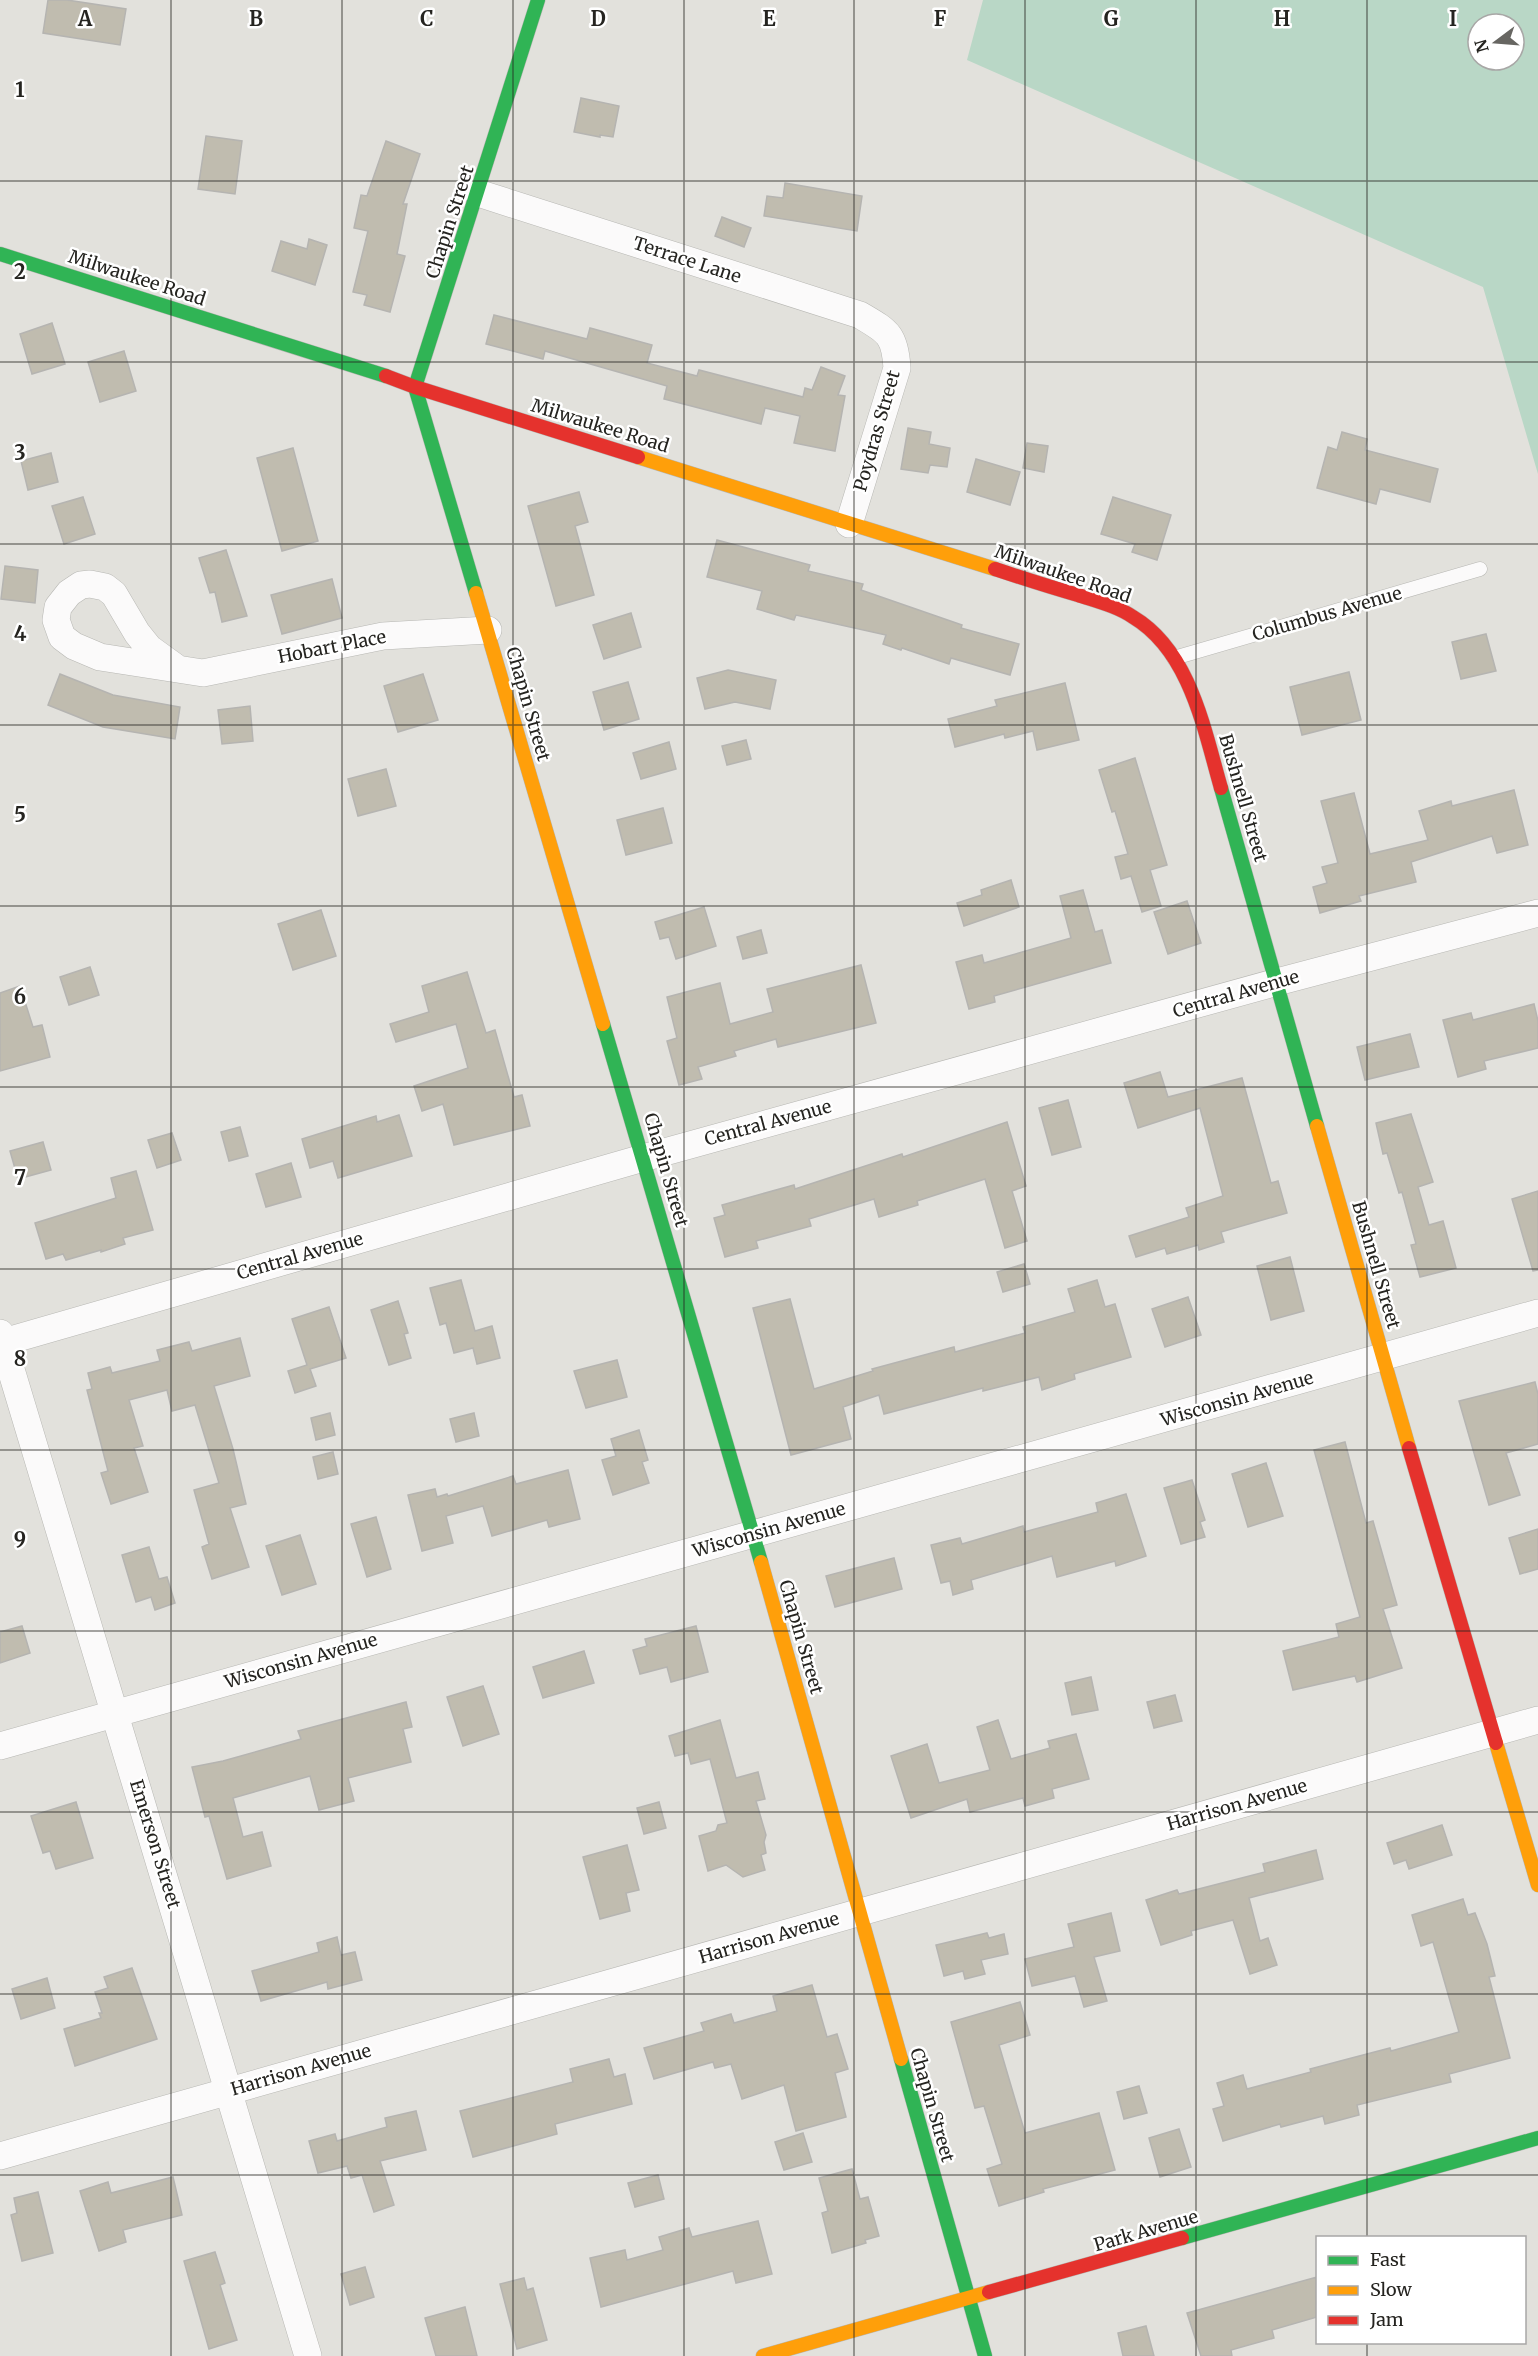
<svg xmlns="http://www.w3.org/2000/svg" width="1538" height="2356" viewBox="0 0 1538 2356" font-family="Merriweather,serif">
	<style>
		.green { fill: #b9d7c6; fill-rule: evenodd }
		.building { fill: #c0bcaf; stroke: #b5b4b1; stroke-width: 1.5 }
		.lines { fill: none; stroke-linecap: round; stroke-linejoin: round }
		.lane-casing { stroke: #b7b7b3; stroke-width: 15 }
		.street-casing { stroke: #b7b7b3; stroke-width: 28 }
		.fast-casing { stroke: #b7b7b3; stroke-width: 15 }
		.slow-casing { stroke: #b7b7b3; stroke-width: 15 }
		.jam-casing { stroke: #b7b7b3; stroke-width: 15 }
		.lane { stroke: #fbfafa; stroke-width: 14 }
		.street { stroke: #fbfafa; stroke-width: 27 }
		.fast { stroke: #30b455; stroke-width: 14 }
		.slow { stroke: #ff9f0a; stroke-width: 14 }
		.jam { stroke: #e5322d; stroke-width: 14 }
		.grid { fill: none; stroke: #252420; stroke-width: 1.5; stroke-opacity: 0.55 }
		.labels { text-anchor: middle; stroke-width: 5; stroke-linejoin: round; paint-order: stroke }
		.street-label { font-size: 18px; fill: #252420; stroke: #fff }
		.grid-label { font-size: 20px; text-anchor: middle; font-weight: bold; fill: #252420; stroke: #fff; stroke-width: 5; stroke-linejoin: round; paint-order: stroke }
	</style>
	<rect width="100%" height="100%" fill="#e2e1dc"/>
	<path class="green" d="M983 0H1538V474L1483 287 967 60ZM1478 24H1514V60H1478Z"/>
	<g class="building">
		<polygon points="48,0 67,0 126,9 120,45 43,33"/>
		<polygon points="581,98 619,106 613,137 600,135 600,137 574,132"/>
		<polygon points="206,136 242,141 235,194 198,189"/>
		<polygon points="386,141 420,154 403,204 407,204 397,254 405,256 390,312 364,305 367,295 353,292 368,231 354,228 361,195 367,196"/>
		<polygon points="785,183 862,196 857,231 764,216 767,196 783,198"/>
		<polygon points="722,217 751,228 744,247 715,236"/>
		<polygon points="309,239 327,245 315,285 272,271 281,241 307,249"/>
		<polygon points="494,315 587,339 590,328 652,345 647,363 697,376 699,370 803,397 805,388 812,390 821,367 845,376 838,395 845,396 835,451 794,443 800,416 765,408 761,424 664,399 667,386 545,351 543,359 486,344"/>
		<polygon points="52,323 65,364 32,374 20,334"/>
		<polygon points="124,351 136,391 100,402 88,362"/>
		<polygon points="908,428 931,432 929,444 950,448 947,467 930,465 928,473 901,469"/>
		<polygon points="1342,432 1367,439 1365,450 1438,469 1430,502 1380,489 1376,504 1317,488 1328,447 1337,450"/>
		<polygon points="1027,443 1048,446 1044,472 1023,468"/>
		<polygon points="293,448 318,541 282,551 257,458"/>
		<polygon points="51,453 58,482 28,490 21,461"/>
		<polygon points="976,459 1020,472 1010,505 967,492"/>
		<polygon points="579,492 588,522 575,526 594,595 556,606 528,506"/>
		<polygon points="83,497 95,534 64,544 52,506"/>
		<polygon points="1113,497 1171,515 1157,560 1132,552 1135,544 1101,534"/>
		<polygon points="717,540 810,565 808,571 863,584 861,590 962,625 961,628 1019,644 1010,675 951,658 949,664 902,648 901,650 883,644 886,635 796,615 794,620 757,609 762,591 707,577"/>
		<polygon points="226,550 247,616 222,622 215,592 210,593 199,558"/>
		<polygon points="5,566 38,570 35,603 1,599"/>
		<polygon points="332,579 342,618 282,634 271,595"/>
		<polygon points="631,613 641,647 604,659 593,625"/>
		<polygon points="1486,634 1496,671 1461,679 1452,642"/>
		<polygon points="728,670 776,680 770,709 735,702 705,709 697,678"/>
		<polygon points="1349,672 1361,720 1302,735 1290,687"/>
		<polygon points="60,674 113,695 180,707 175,739 103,727 48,705"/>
		<polygon points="423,674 438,720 398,732 384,686"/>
		<polygon points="628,682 639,719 604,730 593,692"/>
		<polygon points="1065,683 1079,740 1037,750 1033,731 1005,738 1004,734 955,747 948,719 997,706 995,700"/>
		<polygon points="250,706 253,741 222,744 218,710"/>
		<polygon points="746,740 751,759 727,765 722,746"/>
		<polygon points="669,742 676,769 641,779 633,753"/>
		<polygon points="1135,758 1167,865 1150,870 1161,906 1142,912 1131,876 1121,879 1115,857 1128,854 1115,811 1112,812 1099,770"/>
		<polygon points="386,769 396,806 358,816 348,779"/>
		<polygon points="1514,790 1528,845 1497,853 1492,836 1411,862 1416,882 1359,896 1361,901 1320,913 1313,887 1327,883 1322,867 1338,863 1321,801 1354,793 1370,854 1428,840 1419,811 1451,801 1452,806"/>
		<polygon points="663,808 672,843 626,855 617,820"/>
		<polygon points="1011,880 1019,907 964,926 957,903 982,895 981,890"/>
		<polygon points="1083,890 1095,932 1102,930 1111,963 994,996 995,1002 969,1009 956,962 982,955 984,963 1071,938 1060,896"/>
		<polygon points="1187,901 1201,943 1168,954 1154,912"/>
		<polygon points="704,907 716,946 676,959 669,937 660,939 655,922"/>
		<polygon points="321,910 336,956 293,970 278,924"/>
		<polygon points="761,930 767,953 743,959 737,937"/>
		<polygon points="861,965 876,1023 778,1047 776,1039 734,1051 736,1056 698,1067 702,1079 679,1085 667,1041 677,1038 667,997 720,983 730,1024 773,1012 767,989"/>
		<polygon points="90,967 99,995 69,1005 60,977"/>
		<polygon points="467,972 486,1033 495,1030 514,1097 522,1095 530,1126 454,1145 443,1104 422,1111 414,1086 468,1068 456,1024 396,1042 390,1024 429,1012 422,986"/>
		<polygon points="20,986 33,1027 42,1025 50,1057 0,1071 0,993"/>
		<polygon points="1534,1004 1538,1021 1538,1048 1484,1061 1486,1069 1458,1077 1443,1020 1471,1013 1473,1020"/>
		<polygon points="1410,1034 1419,1067 1365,1080 1357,1047"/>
		<polygon points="1160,1072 1168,1097 1242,1078 1271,1183 1278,1181 1287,1213 1221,1232 1224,1242 1199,1250 1198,1245 1167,1254 1165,1248 1136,1257 1129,1236 1189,1217 1186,1208 1223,1196 1200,1108 1138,1128 1124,1083"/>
		<polygon points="1068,1100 1081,1147 1052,1155 1039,1108"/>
		<polygon points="1411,1114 1433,1182 1418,1187 1429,1225 1443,1221 1456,1268 1420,1277 1411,1245 1416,1244 1402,1192 1399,1193 1387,1153 1383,1154 1376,1123"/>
		<polygon points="399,1115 412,1156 338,1178 333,1161 310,1168 302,1139 376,1116 377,1122"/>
		<polygon points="1007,1122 1026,1186 1012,1191 1027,1241 1005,1248 985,1179 917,1201 918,1205 879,1217 874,1199 809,1219 811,1226 756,1241 758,1248 725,1257 714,1218 725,1215 722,1205 794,1185 795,1189 902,1154 903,1157"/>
		<polygon points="240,1127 248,1156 229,1161 221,1132"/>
		<polygon points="172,1133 181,1160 157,1168 148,1140"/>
		<polygon points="43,1142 51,1170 18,1179 10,1151"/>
		<polygon points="291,1163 301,1197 266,1207 256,1174"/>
		<polygon points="136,1171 153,1230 123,1238 125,1244 101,1252 101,1250 66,1260 63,1254 46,1259 35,1223 116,1198 111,1178"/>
		<polygon points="1538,1191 1538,1270 1533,1271 1512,1199"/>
		<polygon points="1290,1257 1304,1311 1271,1320 1257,1266"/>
		<polygon points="1024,1264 1030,1284 1003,1292 997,1272"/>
		<polygon points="461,1280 475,1331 492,1326 500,1358 477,1364 473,1348 454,1353 446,1323 440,1325 430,1288"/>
		<polygon points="1097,1280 1105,1307 1115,1304 1131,1357 1074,1374 1075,1379 1042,1390 1039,1377 983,1391 983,1388 884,1414 879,1395 843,1407 851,1439 791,1455 753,1308 790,1299 814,1389 873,1371 872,1369 954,1347 955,1352 1025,1333 1023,1327 1075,1312 1068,1289"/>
		<polygon points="1188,1297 1201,1335 1165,1347 1152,1309"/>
		<polygon points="398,1301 408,1333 404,1334 411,1358 389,1365 371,1310"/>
		<polygon points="329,1307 346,1358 310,1369 316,1386 295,1393 288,1371 307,1365 292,1319"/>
		<polygon points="240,1338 250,1376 214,1386 233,1449 246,1504 230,1508 249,1567 212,1579 202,1547 209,1544 194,1490 219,1483 195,1405 172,1411 167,1390 129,1400 143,1446 134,1448 148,1492 111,1504 101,1473 108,1471 87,1390 92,1389 88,1373 110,1367 112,1373 160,1361 157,1350 189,1342 192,1351"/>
		<polygon points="617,1360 627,1397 586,1408 574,1371"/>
		<polygon points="1535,1382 1538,1394 1538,1444 1506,1453 1520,1495 1489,1505 1459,1401"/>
		<polygon points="330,1413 335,1435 316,1440 311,1418"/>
		<polygon points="474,1413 479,1436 456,1442 450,1419"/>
		<polygon points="639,1430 648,1460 642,1462 649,1483 613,1495 602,1460 616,1456 611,1439"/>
		<polygon points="1345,1442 1366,1523 1373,1521 1397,1605 1383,1609 1402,1668 1357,1682 1355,1676 1293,1690 1283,1651 1339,1637 1336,1624 1360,1617 1314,1450"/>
		<polygon points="333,1452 338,1474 318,1479 313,1457"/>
		<polygon points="1266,1463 1283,1516 1248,1527 1232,1474"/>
		<polygon points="568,1470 580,1519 549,1527 547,1520 492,1536 483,1506 446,1516 453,1543 422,1551 408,1495 435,1489 437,1497 447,1494 448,1496 513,1476 516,1484"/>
		<polygon points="1192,1480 1205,1520 1200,1522 1205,1537 1181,1544 1164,1488"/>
		<polygon points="1126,1494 1146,1556 1116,1566 1115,1561 1057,1577 1052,1556 971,1580 973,1589 953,1595 950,1581 941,1583 931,1545 960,1538 962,1544 1023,1526 1024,1532 1098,1512 1096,1503"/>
		<polygon points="376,1517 391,1569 367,1577 351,1524"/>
		<polygon points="1538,1529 1538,1569 1520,1574 1509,1538"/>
		<polygon points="300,1535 316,1584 282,1595 266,1546"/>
		<polygon points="149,1547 159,1579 167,1577 175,1603 155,1610 151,1597 136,1602 122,1555"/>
		<polygon points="894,1558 902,1589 835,1607 826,1576"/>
		<polygon points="22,1626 30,1653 0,1663 0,1632"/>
		<polygon points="696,1626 708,1672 671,1682 667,1667 640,1674 633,1650 647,1646 645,1639"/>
		<polygon points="584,1651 594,1683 543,1698 533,1667"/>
		<polygon points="1091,1677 1098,1710 1072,1715 1065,1683"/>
		<polygon points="483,1686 499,1734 463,1746 447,1697"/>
		<polygon points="1175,1695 1182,1721 1154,1728 1147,1702"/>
		<polygon points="406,1702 412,1727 403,1729 411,1762 348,1778 354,1801 319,1810 310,1776 233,1798 243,1837 262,1832 271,1866 227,1879 209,1816 205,1817 192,1767 223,1761 301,1739 298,1731"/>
		<polygon points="720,1720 736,1778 758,1772 765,1799 756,1801 766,1835 764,1842 766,1853 761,1855 765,1870 743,1877 726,1865 708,1871 699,1836 716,1831 718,1825 727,1823 710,1759 691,1764 688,1753 675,1756 669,1736"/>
		<polygon points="998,1720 1011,1759 1050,1748 1048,1741 1076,1734 1089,1779 1052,1789 1054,1798 1025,1806 1023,1798 970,1812 967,1799 911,1818 891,1756 927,1744 939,1783 990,1770 977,1727"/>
		<polygon points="76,1802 93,1858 56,1869 50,1851 43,1853 31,1816"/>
		<polygon points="659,1802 666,1828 644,1834 637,1808"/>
		<polygon points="1442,1825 1452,1855 1409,1869 1406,1860 1394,1864 1387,1843"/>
		<polygon points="627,1845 639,1890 626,1893 630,1911 600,1919 583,1857"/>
		<polygon points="1316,1850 1323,1879 1249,1898 1260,1941 1268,1938 1277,1965 1250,1974 1233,1920 1191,1931 1192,1935 1161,1945 1146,1900 1177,1890 1179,1894 1265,1872 1263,1864"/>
		<polygon points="1463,1899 1468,1915 1475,1913 1487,1944 1495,1976 1489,1977 1510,2058 1449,2074 1451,2082 1357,2105 1359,2115 1325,2124 1323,2116 1281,2127 1280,2124 1223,2141 1213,2109 1224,2106 1217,2083 1243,2075 1247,2089 1311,2072 1310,2069 1344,2060 1390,2048 1391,2051 1459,2032 1433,1942 1421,1946 1412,1915"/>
		<polygon points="1111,1913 1120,1951 1094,1957 1107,2001 1084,2007 1075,1976 1032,1986 1025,1959 1074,1947 1068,1924"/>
		<polygon points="987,1933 989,1938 1004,1934 1008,1954 981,1960 985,1974 965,1979 963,1971 944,1976 936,1945"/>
		<polygon points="337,1937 341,1955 355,1952 362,1980 328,1989 327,1982 261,2001 252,1971 319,1952 317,1943"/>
		<polygon points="132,1968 157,2039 75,2066 64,2029 101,2018 99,2013 102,2013 95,1992 108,1988 104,1977"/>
		<polygon points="47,1978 55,2008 21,2019 12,1989"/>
		<polygon points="812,1985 827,2037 837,2034 848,2069 835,2073 846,2117 796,2131 784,2085 742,2099 731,2064 715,2068 713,2062 654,2079 644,2048 704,2031 701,2023 731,2014 734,2023 777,2011 773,1996"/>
		<polygon points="1020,2002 1030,2035 999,2045 1025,2133 1099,2113 1115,2170 1043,2189 1044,2192 999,2206 987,2169 1002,2164 984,2106 975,2108 951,2022"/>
		<polygon points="609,2059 614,2077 625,2074 632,2104 555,2124 557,2134 473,2157 460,2111 573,2082 570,2069"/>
		<polygon points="1139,2086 1147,2113 1124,2119 1117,2092"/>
		<polygon points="416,2111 426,2150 380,2161 394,2205 374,2212 362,2175 351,2178 347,2166 318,2173 309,2141 335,2134 337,2141 387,2127 385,2118"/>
		<polygon points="1179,2129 1191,2167 1160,2177 1149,2138"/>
		<polygon points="803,2133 812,2162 784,2170 775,2142"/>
		<polygon points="852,2169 860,2199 868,2197 879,2236 865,2240 866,2243 832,2253 822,2213 828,2211 819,2178"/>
		<polygon points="658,2175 664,2199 635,2207 628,2183"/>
		<polygon points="173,2177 182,2215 123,2230 126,2242 99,2251 80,2191 108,2182 111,2193"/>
		<polygon points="38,2192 53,2253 22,2261 11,2215 17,2213 14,2198"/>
		<polygon points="758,2221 772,2274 736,2283 733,2271 601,2307 590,2258 625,2250 627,2260 663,2250 659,2237 689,2228 692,2237"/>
		<polygon points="215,2252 225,2283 220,2285 237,2340 209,2349 184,2261"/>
		<polygon points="365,2267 374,2297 350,2305 341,2274"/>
		<polygon points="1317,2277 1317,2317 1272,2330 1274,2338 1231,2350 1232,2356 1201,2356 1187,2313"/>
		<polygon points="524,2278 527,2290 533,2288 547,2340 517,2349 500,2284"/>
		<polygon points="465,2307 477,2356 436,2356 425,2318"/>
		<polygon points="1146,2326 1154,2356 1123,2356 1118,2333"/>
	</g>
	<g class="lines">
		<defs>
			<polyline id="lane" points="1174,658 1480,569"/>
			<g id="street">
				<path d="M478 193 860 315C887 331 895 334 897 368L849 524"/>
				<polyline points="178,669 149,648 137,633 114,594 105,587 90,584 81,585 69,593 58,607 56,620 62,637 74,646 100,657 203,673 383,636 488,630"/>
				<polyline points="0,1333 308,2356"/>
				<polyline points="0,1343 643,1158 1277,982 1538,913"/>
				<polyline points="0,1746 1538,1313"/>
				<polyline points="0,2156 1538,1720"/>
			</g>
			<g id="fast">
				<polyline points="0,254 386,376"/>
				<polyline points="476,593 415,387 538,0"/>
				<polyline points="1221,788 1317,1126"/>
				<polyline points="603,1024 761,1562"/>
				<polyline points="901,2059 985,2356"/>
				<polyline points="1182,2238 1538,2138"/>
			</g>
			<g id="slow">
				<polyline points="638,457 995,569"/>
				<polyline points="476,593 603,1024"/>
				<polyline points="1317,1126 1409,1448"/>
				<polyline points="761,1562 901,2059"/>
				<polyline points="1496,1743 1538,1885"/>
				<polyline points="763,2356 989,2292"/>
			</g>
			<g id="jam">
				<polyline points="386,376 415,387 638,457"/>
				<path d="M995 569C1022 578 1050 587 1078 595 1096 601 1117 606 1133 617 1190 651 1204 729 1221 788"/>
				<polyline points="1409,1448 1496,1743"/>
				<polyline points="989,2292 1182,2238"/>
			</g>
		</defs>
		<use href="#lane" class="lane-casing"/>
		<use href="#street" class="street-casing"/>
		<use href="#fast" class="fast-casing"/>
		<use href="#slow" class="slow-casing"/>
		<use href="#jam" class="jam-casing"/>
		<use href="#lane" class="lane"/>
		<use href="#street" class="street"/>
		<use href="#fast" class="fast"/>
		<use href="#slow" class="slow"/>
		<use href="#jam" class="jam"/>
	</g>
	<path class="grid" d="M171 0V2356M342 0V2356M513 0V2356M684 0V2356M854 0V2356M1025 0V2356M1196 0V2356M1367 0V2238M0 181H1538M0 362H1538M0 544H1538M0 725H1538M0 906H1538M0 1087H1538M0 1269H1538M0 1450H1538M0 1631H1538M0 1812H1538M0 1994H1538M0 2175H1538M1367 2342V2356"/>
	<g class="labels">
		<g class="street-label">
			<text transform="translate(450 222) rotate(-72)" y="6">Chapin Street</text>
			<text transform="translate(687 260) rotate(18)" y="6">Terrace Lane</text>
			<text transform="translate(137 278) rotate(18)" y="6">Milwaukee Road</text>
			<text transform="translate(600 426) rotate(17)" y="6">Milwaukee Road</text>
			<text transform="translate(877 431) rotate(-74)" y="6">Poydras Street</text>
			<text transform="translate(1063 574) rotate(19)" y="6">Milwaukee Road</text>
			<text transform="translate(1327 614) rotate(-16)" y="6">Columbus Avenue</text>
			<text transform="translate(332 647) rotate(-11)" y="6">Hobart Place</text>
			<text transform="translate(528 704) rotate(74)" y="6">Chapin Street</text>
			<text transform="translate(1243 798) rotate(74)" y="6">Bushnell Street</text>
			<text transform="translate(1236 994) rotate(-16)" y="6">Central Avenue</text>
			<text transform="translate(768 1123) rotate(-15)" y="6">Central Avenue</text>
			<text transform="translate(666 1170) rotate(74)" y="6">Chapin Street</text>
			<text transform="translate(300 1256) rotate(-16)" y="6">Central Avenue</text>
			<text transform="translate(1376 1265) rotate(74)" y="6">Bushnell Street</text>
			<text transform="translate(1237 1399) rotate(-16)" y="6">Wisconsin Avenue</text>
			<text transform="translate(769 1530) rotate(-16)" y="6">Wisconsin Avenue</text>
			<text transform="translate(801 1637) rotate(74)" y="6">Chapin Street</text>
			<text transform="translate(301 1661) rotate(-16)" y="6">Wisconsin Avenue</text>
			<text transform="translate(1237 1805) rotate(-16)" y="6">Harrison Avenue</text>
			<text transform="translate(155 1844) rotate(73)" y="6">Emerson Street</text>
			<text transform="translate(769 1938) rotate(-16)" y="6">Harrison Avenue</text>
			<text transform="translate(301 2070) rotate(-16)" y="6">Harrison Avenue</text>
			<text transform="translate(932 2105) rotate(74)" y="6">Chapin Street</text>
			<text transform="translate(1146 2231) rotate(-16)" y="6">Park Avenue</text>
		</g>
	</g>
	<g class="grid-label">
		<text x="85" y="26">A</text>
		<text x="256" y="26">B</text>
		<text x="427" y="26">C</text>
		<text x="598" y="26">D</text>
		<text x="769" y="26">E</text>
		<text x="940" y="26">F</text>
		<text x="1111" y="26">G</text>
		<text x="1282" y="26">H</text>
		<text x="1453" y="26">I</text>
		<text x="20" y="97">1</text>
		<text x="20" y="279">2</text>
		<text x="20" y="460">3</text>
		<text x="20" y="641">4</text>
		<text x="20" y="822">5</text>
		<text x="20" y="1004">6</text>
		<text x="20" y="1185">7</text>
		<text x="20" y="1366">8</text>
		<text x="20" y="1547">9</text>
	</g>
	<rect x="1316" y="2236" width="210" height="108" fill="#ffffff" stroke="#a8a7a6" stroke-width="1.5"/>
	<rect x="1328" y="2256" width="30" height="9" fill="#30b455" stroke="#a8a7a6" stroke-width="1.5"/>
	<text x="1370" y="2266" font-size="18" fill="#252420">Fast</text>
	<rect x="1328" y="2286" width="30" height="9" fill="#ff9f0a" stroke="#a8a7a6" stroke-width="1.5"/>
	<text x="1370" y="2296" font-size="18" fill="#252420">Slow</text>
	<rect x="1328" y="2316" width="30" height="9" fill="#e5322d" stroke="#a8a7a6" stroke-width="1.5"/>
	<text x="1370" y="2326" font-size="18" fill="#252420">Jam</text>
	<g transform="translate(1496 42) rotate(254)"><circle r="28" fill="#ffffff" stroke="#a8a7a6" stroke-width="1.5"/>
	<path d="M0-4.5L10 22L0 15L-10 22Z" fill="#676662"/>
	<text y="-9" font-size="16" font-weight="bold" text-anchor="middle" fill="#252420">N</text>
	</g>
</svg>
